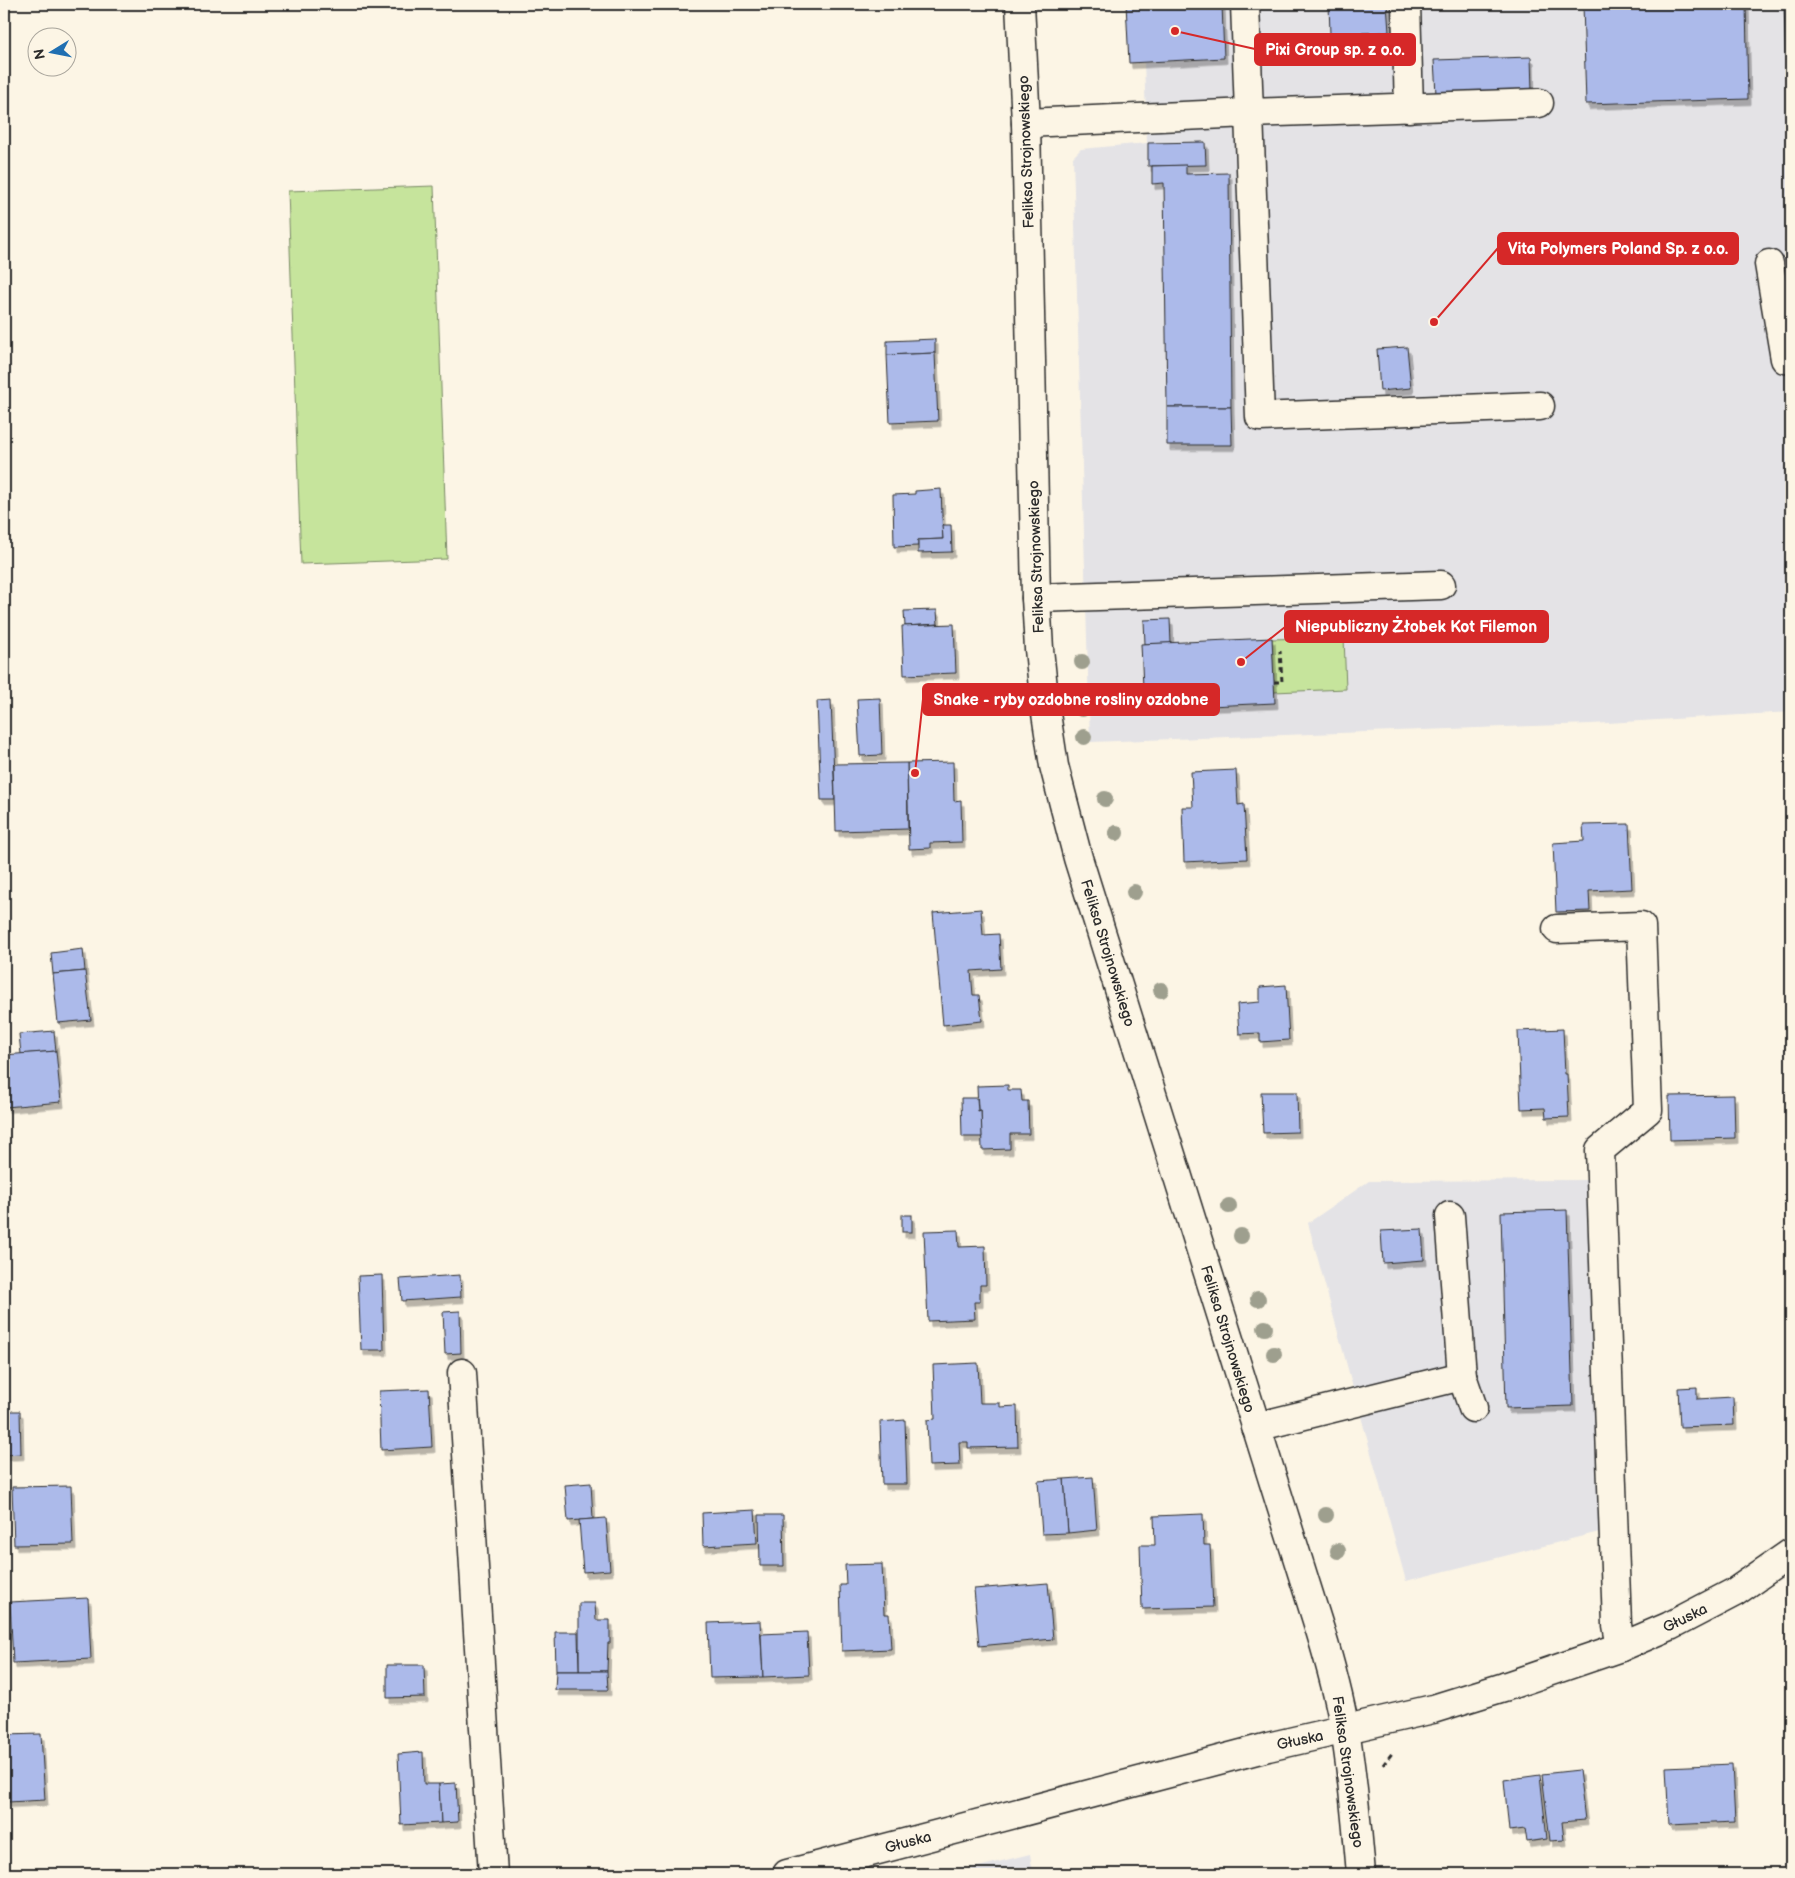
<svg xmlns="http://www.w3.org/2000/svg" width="1795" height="1878" viewBox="0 0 1795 1878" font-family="'Balsamiq Sans',sans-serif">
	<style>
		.built { fill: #e4e3e6 }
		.green { fill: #c6e49c; stroke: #788864 }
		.building { fill: #acbaea; stroke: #2b2b2b; filter: url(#shadow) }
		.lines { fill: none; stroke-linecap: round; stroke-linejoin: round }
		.minor-casing { stroke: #2b2b2b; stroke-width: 31 }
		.path { stroke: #2b2b2b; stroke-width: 3; stroke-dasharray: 5 4; stroke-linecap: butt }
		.minor { stroke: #fcf5e5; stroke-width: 28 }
		.tree { fill: #9e9f8e }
		.labels { text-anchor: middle; stroke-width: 5; stroke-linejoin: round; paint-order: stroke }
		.street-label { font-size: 15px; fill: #2b2b2b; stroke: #fcf5e5 }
		.leader { fill: none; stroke: #d62828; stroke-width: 2 }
		.callout-dot { fill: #d62828; stroke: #fcf5e5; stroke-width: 2 }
		.callout { fill: #d62828; stroke: #d62828; stroke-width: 2 }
		.callout-label { font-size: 16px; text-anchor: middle; font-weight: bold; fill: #fff }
	</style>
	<defs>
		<filter id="shadow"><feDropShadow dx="3" dy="5.5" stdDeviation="0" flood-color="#0004"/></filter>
	</defs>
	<rect width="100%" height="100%" fill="#fcf5e5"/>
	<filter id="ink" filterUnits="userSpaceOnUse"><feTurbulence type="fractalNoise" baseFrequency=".02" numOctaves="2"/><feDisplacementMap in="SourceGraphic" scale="10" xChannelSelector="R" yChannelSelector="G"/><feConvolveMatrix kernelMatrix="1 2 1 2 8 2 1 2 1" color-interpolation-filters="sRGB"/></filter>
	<g filter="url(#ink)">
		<g class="built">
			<polygon points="1126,4 1791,4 1791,712 1591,724 1090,742 1073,157 1081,149 1147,143 1144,62 1129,63"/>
			<polygon points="1586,1180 1599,1532 1406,1581 1308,1223 1369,1181"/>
			<polygon points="1030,1854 1033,1874 950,1874"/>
		</g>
		<g class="green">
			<polygon points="434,186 447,559 301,564 288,191"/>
			<polygon points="1344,637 1346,689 1274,692 1272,639"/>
		</g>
		<g class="building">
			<polygon points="1126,4 1222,4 1224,58 1129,63"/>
			<polygon points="1329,4 1387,4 1389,32 1330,34"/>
			<polygon points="1583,4 1746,4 1748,99 1586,104"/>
			<polygon points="1784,4 1791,4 1791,98 1787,98"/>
			<polygon points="1531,57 1532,91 1436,94 1434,60"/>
			<polygon points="1205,142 1206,165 1148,166 1148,143"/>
			<polygon points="1186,165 1186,174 1229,173 1231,407 1167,407 1164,183 1152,184 1152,166"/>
			<polygon points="935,339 935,353 887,355 887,341"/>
			<polygon points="1407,347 1411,388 1380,391 1377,349"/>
			<polygon points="935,353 938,421 890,423 887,355"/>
			<polygon points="1167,407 1231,407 1232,445 1167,445"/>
			<polygon points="941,489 943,539 918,540 918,546 894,547 893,495 915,494 915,491"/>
			<polygon points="942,525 951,525 952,552 918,553 918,540 943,539"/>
			<polygon points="937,610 938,624 905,626 904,611"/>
			<polygon points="1170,619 1171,643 1145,644 1144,620"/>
			<polygon points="954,624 956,673 904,675 902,626"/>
			<polygon points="1272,638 1275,703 1144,709 1141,644"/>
			<polygon points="880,698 882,755 860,756 857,699"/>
			<polygon points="831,700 835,800 821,800 817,701"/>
			<polygon points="953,762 954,801 961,800 962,842 930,843 930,848 909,849 907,763"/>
			<polygon points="907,763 908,829 836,831 834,764"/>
			<polygon points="1236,770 1238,805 1244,804 1247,859 1184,862 1182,807 1193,807 1191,772"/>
			<polygon points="1629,824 1632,889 1589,891 1590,911 1556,912 1553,843 1584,841 1583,825"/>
			<polygon points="981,909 983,935 999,934 1001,969 971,971 973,995 979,995 982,1021 943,1025 933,913"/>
			<polygon points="83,949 85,971 53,974 51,953"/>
			<polygon points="85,971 91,1020 58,1023 53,974"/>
			<polygon points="1286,985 1289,1040 1260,1042 1260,1033 1239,1034 1237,1004 1260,1002 1260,987"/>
			<polygon points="1563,1029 1565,1074 1567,1074 1569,1117 1546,1118 1545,1108 1521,1109 1518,1031"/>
			<polygon points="54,1031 56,1051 21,1054 19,1034"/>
			<polygon points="56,1051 61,1102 6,1107 4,1055"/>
			<polygon points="1008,1085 1008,1090 1021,1090 1022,1101 1028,1101 1029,1134 1010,1134 1010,1149 982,1150 981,1110 978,1111 977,1086"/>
			<polygon points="1261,1092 1297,1092 1298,1132 1263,1133"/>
			<polygon points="1734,1095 1735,1138 1670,1140 1669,1096"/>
			<polygon points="961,1098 977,1098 978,1111 981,1110 982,1137 962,1137"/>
			<polygon points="1567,1210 1573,1406 1506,1408 1501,1212"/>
			<rect x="902" y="1215" width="10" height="17"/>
			<polygon points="1422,1229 1424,1260 1383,1263 1381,1231"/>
			<polygon points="958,1230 959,1247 985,1246 986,1285 980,1285 980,1302 974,1302 975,1319 928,1321 924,1231"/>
			<polygon points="382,1275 384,1350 361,1350 358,1276"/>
			<polygon points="460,1275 461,1297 402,1301 400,1279"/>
			<polygon points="460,1311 461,1353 445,1354 443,1312"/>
			<polygon points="978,1363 980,1403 1000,1403 1000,1407 1017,1406 1018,1447 968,1448 968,1442 959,1442 960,1465 929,1466 927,1420 935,1419 933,1365"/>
			<polygon points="1697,1387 1697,1399 1733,1397 1734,1425 1680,1427 1678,1388"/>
			<polygon points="429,1389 432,1447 381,1450 379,1391"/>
			<polygon points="4,1411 20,1411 21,1454 4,1455"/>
			<polygon points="905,1420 907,1484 882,1484 880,1422"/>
			<polygon points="1093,1477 1097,1530 1068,1533 1064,1479"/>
			<polygon points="1064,1479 1068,1533 1042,1534 1038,1481"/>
			<polygon points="591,1483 593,1519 568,1521 565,1485"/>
			<polygon points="71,1486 73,1544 14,1545 12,1487"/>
			<polygon points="755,1510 757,1543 703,1546 702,1513"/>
			<polygon points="1203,1514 1204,1545 1210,1545 1213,1607 1142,1609 1140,1545 1155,1545 1154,1516"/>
			<polygon points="759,1515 783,1515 784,1566 760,1566"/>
			<polygon points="606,1518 610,1570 583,1572 579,1520"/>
			<polygon points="882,1564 884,1614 889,1614 891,1649 842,1651 840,1585 846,1585 845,1565"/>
			<polygon points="1048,1583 1053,1639 979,1646 974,1589"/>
			<polygon points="88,1598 91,1659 13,1663 10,1602"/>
			<polygon points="579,1603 595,1603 596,1620 610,1620 610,1643 608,1643 607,1671 579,1671"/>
			<polygon points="760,1621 763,1677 710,1678 708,1623"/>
			<polygon points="555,1632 578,1632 579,1671 556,1671"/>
			<polygon points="807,1632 809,1675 763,1677 761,1634"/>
			<polygon points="387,1665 424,1665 425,1697 387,1698"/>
			<polygon points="556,1671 607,1671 608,1690 555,1690"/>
			<polygon points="41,1734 45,1800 8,1802 5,1735"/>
			<polygon points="423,1752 424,1784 439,1784 441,1823 401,1825 398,1754"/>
			<polygon points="1732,1764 1735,1822 1669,1825 1666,1767"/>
			<polygon points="1579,1770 1585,1820 1562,1822 1564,1840 1550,1841 1542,1774"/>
			<polygon points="1540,1775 1547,1839 1527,1842 1525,1829 1509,1831 1504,1780"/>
			<polygon points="456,1783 458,1822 441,1823 439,1784"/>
			<polygon points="1787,1851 1791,1851 1791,1874 1788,1874"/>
		</g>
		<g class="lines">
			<defs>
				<g id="minor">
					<path d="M1020 4 1026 123 1036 598 1039 649 1045 707 1054 766 1078 858 1320 1630C1330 1663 1339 1696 1345 1730 1353 1778 1357 1826 1361 1874"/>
					<polyline points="1245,4 1249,113 1539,103"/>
					<polyline points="1406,4 1409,108"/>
					<polyline points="1026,123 1249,113 1260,417 1540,406"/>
					<polyline points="1769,264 1785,359 1791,360"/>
					<polyline points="1036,598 1441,585"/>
					<polyline points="1557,929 1641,926 1648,1110 1600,1150 1617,1625 1621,1647"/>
					<polyline points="462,1373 493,1874"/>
					<polyline points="1462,1376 1473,1408"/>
					<polyline points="1256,1427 1462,1376 1450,1216"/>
					<polyline points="787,1874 1268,1747 1433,1709 1504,1687 1621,1647 1670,1626 1735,1592 1791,1553"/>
				</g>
			</defs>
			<use href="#minor" class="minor-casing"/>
			<g class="path">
				<polyline points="1274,682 1282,682 1280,651"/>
				<polyline points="1383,1765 1393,1752"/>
			</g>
			<use href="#minor" class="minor"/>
		</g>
		<g class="tree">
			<circle cx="1082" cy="662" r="8"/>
			<circle cx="1082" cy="709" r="8"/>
			<circle cx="1084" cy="737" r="8"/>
			<circle cx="1105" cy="799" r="8"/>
			<circle cx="1116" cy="833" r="8"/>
			<circle cx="1134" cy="892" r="8"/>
			<circle cx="1161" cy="990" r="8"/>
			<circle cx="1229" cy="1206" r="8"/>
			<circle cx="1241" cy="1236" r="8"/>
			<circle cx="1258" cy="1299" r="8"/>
			<circle cx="1265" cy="1328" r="8"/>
			<circle cx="1274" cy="1354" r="8"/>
			<circle cx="1326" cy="1515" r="8"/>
			<circle cx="1338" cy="1551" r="8"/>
		</g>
	</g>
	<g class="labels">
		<g class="street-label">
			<text transform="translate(1026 152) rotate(-92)" y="5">Feliksa Strojnowskiego</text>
			<text transform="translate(1036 557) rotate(-92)" y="5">Feliksa Strojnowskiego</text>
			<text transform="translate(1108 953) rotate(73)" y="5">Feliksa Strojnowskiego</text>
			<text transform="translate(1228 1339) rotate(73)" y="5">Feliksa Strojnowskiego</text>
			<text transform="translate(1685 1618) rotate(-26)" y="5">Głuska</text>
			<text transform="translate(1300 1740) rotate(-12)" y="5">Głuska</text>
			<text transform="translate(1348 1772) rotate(82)" y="5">Feliksa Strojnowskiego</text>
			<text transform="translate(908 1842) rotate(-15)" y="5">Głuska</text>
		</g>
	</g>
	<path class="leader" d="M1175 31L1255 49M1434 322L1498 248M1241 662L1285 627M915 773L923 699"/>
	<g class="callout-dot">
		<circle cx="1175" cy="31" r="5"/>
		<circle cx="1434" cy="322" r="5"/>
		<circle cx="1241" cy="662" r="5"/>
		<circle cx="915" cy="773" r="5"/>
	</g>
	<g class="callout">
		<rect x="1255" y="34" width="160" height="31" rx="5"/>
		<rect x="1498" y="233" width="240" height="31" rx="5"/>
		<rect x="1285" y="611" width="263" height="31" rx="5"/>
		<rect x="923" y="684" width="296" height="31" rx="5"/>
	</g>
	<g class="callout-label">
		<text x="1335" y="55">Pixi Group sp. z o.o.</text>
		<text x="1618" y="254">Vita Polymers Poland Sp. z o.o.</text>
		<text x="1416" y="632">Niepubliczny Żłobek Kot Filemon</text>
		<text x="1071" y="705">Snake - ryby ozdobne rosliny ozdobne</text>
	</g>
	<rect width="1795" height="1878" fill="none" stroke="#fcf5e5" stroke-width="20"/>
	<rect x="10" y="10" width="1775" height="1858" fill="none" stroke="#2b2b2b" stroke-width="2" filter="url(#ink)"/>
	<g transform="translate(52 52) rotate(260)"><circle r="24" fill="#fcf5e5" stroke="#a8a49b"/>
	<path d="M0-4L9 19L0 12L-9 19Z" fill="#1f6fb2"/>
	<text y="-8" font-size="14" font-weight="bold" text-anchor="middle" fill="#2b2b2b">N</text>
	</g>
</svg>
